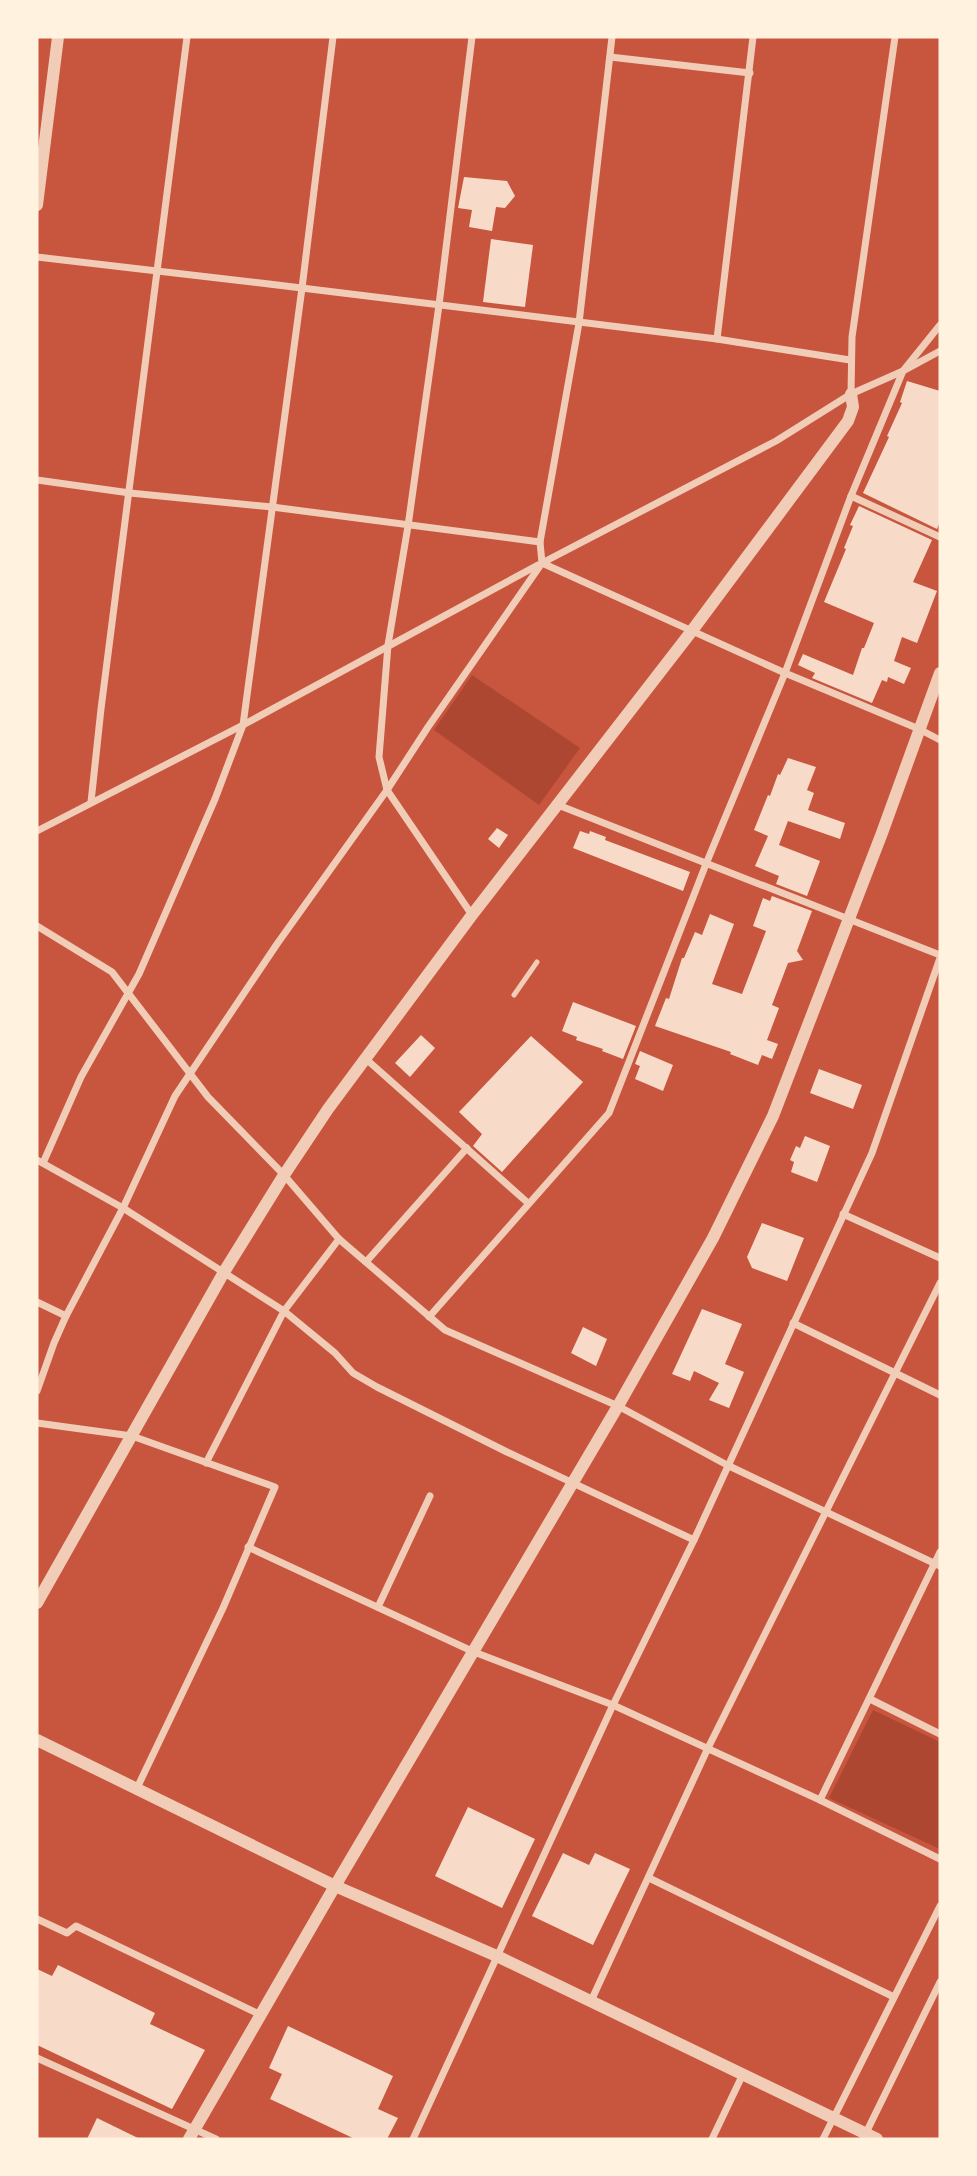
<svg xmlns="http://www.w3.org/2000/svg" width="977" height="2176" viewBox="0 0 977 2176" font-family="'DM Sans',sans-serif">
	<style>
		.green { fill: #ae4732 }
		.building { fill: #f7dbc8 }
		.lines { fill: none; stroke-linecap: round; stroke-linejoin: round }
		.service { stroke: #f1ccb7; stroke-width: 5 }
		.minor { stroke: #f1ccb7; stroke-width: 7 }
		.tertiary { stroke: #f1ccb7; stroke-width: 12 }
	</style>
	<rect width="100%" height="100%" fill="#c8553d"/>
	<g class="green">
		<polygon points="472,675 580,748 539,805 434,730"/>
		<polygon points="873,1710 940,1742 940,1849 829,1798"/>
	</g>
	<g class="building">
		<polygon points="464,177 507,181 515,196 505,208 496,207 492,231 469,227 472,210 458,208"/>
		<polygon points="491,239 533,245 525,307 483,302"/>
		<polygon points="907,381 940,391 940,521 937,529 863,493 889,437 887,436 902,403 900,402"/>
		<polygon points="859,506 932,540 913,582 937,591 917,643 902,637 894,661 911,668 904,684 888,677 887,682 882,680 872,703 812,678 815,673 798,665 803,654 853,675 862,648 864,648 874,623 824,602 846,549 844,548 853,526 850,525"/>
		<polygon points="788,758 816,767 807,790 814,793 808,810 845,823 840,839 788,821 779,845 820,861 807,896 776,884 779,876 755,866 768,836 754,830 768,795 770,796 778,774 780,775"/>
		<polygon points="497,828 508,835 499,848 488,839"/>
		<polygon points="580,831 589,834 590,831 606,837 605,840 690,872 683,891 573,848"/>
		<polygon points="772,896 812,911 797,951 803,960 788,963 772,1005 779,1008 767,1040 778,1044 772,1059 762,1055 758,1065 730,1054 731,1052 655,1026 666,998 669,999 682,958 684,958 695,932 702,935 710,914 734,924 712,984 742,994 766,931 753,926 763,898 770,901"/>
		<polygon points="573,1002 636,1026 623,1059 602,1051 603,1049 576,1040 577,1037 562,1031"/>
		<polygon points="421,1035 435,1048 410,1077 395,1063"/>
		<polygon points="531,1036 583,1082 502,1172 473,1146 482,1134 459,1112"/>
		<polygon points="640,1051 673,1065 663,1091 635,1079 640,1066 635,1064"/>
		<polygon points="819,1069 862,1085 853,1109 810,1093"/>
		<polygon points="805,1136 830,1146 817,1182 791,1172 794,1162 790,1160 796,1146 800,1148"/>
		<polygon points="762,1223 804,1238 787,1281 752,1268 747,1257"/>
		<polygon points="702,1309 742,1324 725,1364 744,1372 729,1408 709,1400 719,1383 694,1371 690,1381 672,1374"/>
		<polygon points="583,1327 607,1339 596,1366 571,1353"/>
		<polygon points="468,1807 535,1839 502,1908 435,1876"/>
		<polygon points="563,1853 589,1865 595,1853 630,1869 593,1945 532,1916"/>
		<polygon points="58,1965 155,2013 150,2024 205,2050 172,2109 37,2045 37,1969 52,1976"/>
		<polygon points="288,2026 393,2076 378,2109 398,2118 387,2139 355,2139 270,2099 282,2074 269,2068"/>
		<polygon points="97,2118 140,2139 87,2139"/>
	</g>
	<g class="lines">
		<polyline class="service" points="514,995 537,962"/>
		<g class="minor">
			<polyline points="472,37 439,305 408,526 388,645 379,757 387,790 472,915"/>
			<polyline points="610,57 750,73"/>
			<polyline points="37,257 269,284 717,339 850,360"/>
			<polyline points="717,339 753,37"/>
			<polyline points="940,351 903,371 851,394 776,441 542,563 785,673 919,729 940,740"/>
			<polyline points="851,394 852,337 895,37"/>
			<polyline points="37,480 130,493 272,507 540,542"/>
			<polyline points="851,496 940,537"/>
			<polyline points="91,802 101,709 187,37"/>
			<polyline points="558,805 940,955"/>
			<polyline points="37,831 243,725 538,565"/>
			<polyline points="37,926 112,972 208,1097 284,1175 339,1239 445,1330 618,1406 727,1465 940,1566"/>
			<polyline points="366,1059 528,1203"/>
			<polyline points="37,1160 123,1208 284,1311 335,1353 353,1373 377,1387 507,1452 694,1540"/>
			<polyline points="43,1163 81,1077 139,974 215,799 243,725 302,288 333,37"/>
			<polyline points="843,1214 940,1258"/>
			<polyline points="366,1262 467,1148"/>
			<polyline points="37,1302 66,1316"/>
			<polyline points="429,1317 609,1113 706,864 785,673 851,496 903,371 940,325"/>
			<polyline points="793,1323 940,1395"/>
			<polyline points="37,1391 54,1343 66,1316 123,1208 175,1096 277,944 387,790 428,727 542,563 540,542 579,323 612,37"/>
			<polyline points="37,1423 132,1436 275,1487 223,1608 137,1788"/>
			<polyline points="206,1463 284,1311 339,1239"/>
			<polyline points="248,1547 474,1652 613,1705 820,1800 940,1859"/>
			<polyline points="378,1607 430,1496"/>
			<polyline points="870,1699 940,1734"/>
			<polyline points="820,1800 940,1552"/>
			<polyline points="649,1878 894,1997"/>
			<polyline points="37,1919 67,1933 76,1926 261,2015"/>
			<polyline points="591,2001 708,1748 940,1283"/>
			<polyline points="37,2058 216,2139"/>
			<polyline points="413,2139 613,1705 694,1540 872,1153 940,958"/>
			<polyline points="712,2139 743,2074"/>
			<polyline points="823,2139 940,1906"/>
			<polyline points="863,2139 940,1982"/>
		</g>
		<g class="tertiary">
			<polyline points="37,205 58,37"/>
			<polyline points="37,1603 224,1272 284,1175 328,1109 472,915 691,632 848,421 853,407 851,394"/>
			<polyline points="37,1740 335,1886 499,1957 877,2139"/>
			<polyline points="189,2139 335,1886 618,1406 713,1238 773,1116 882,833 940,673"/>
		</g>
	</g>
	<rect width="977" height="2176" fill="none" stroke="#fff3e0" stroke-width="77"/>
</svg>
